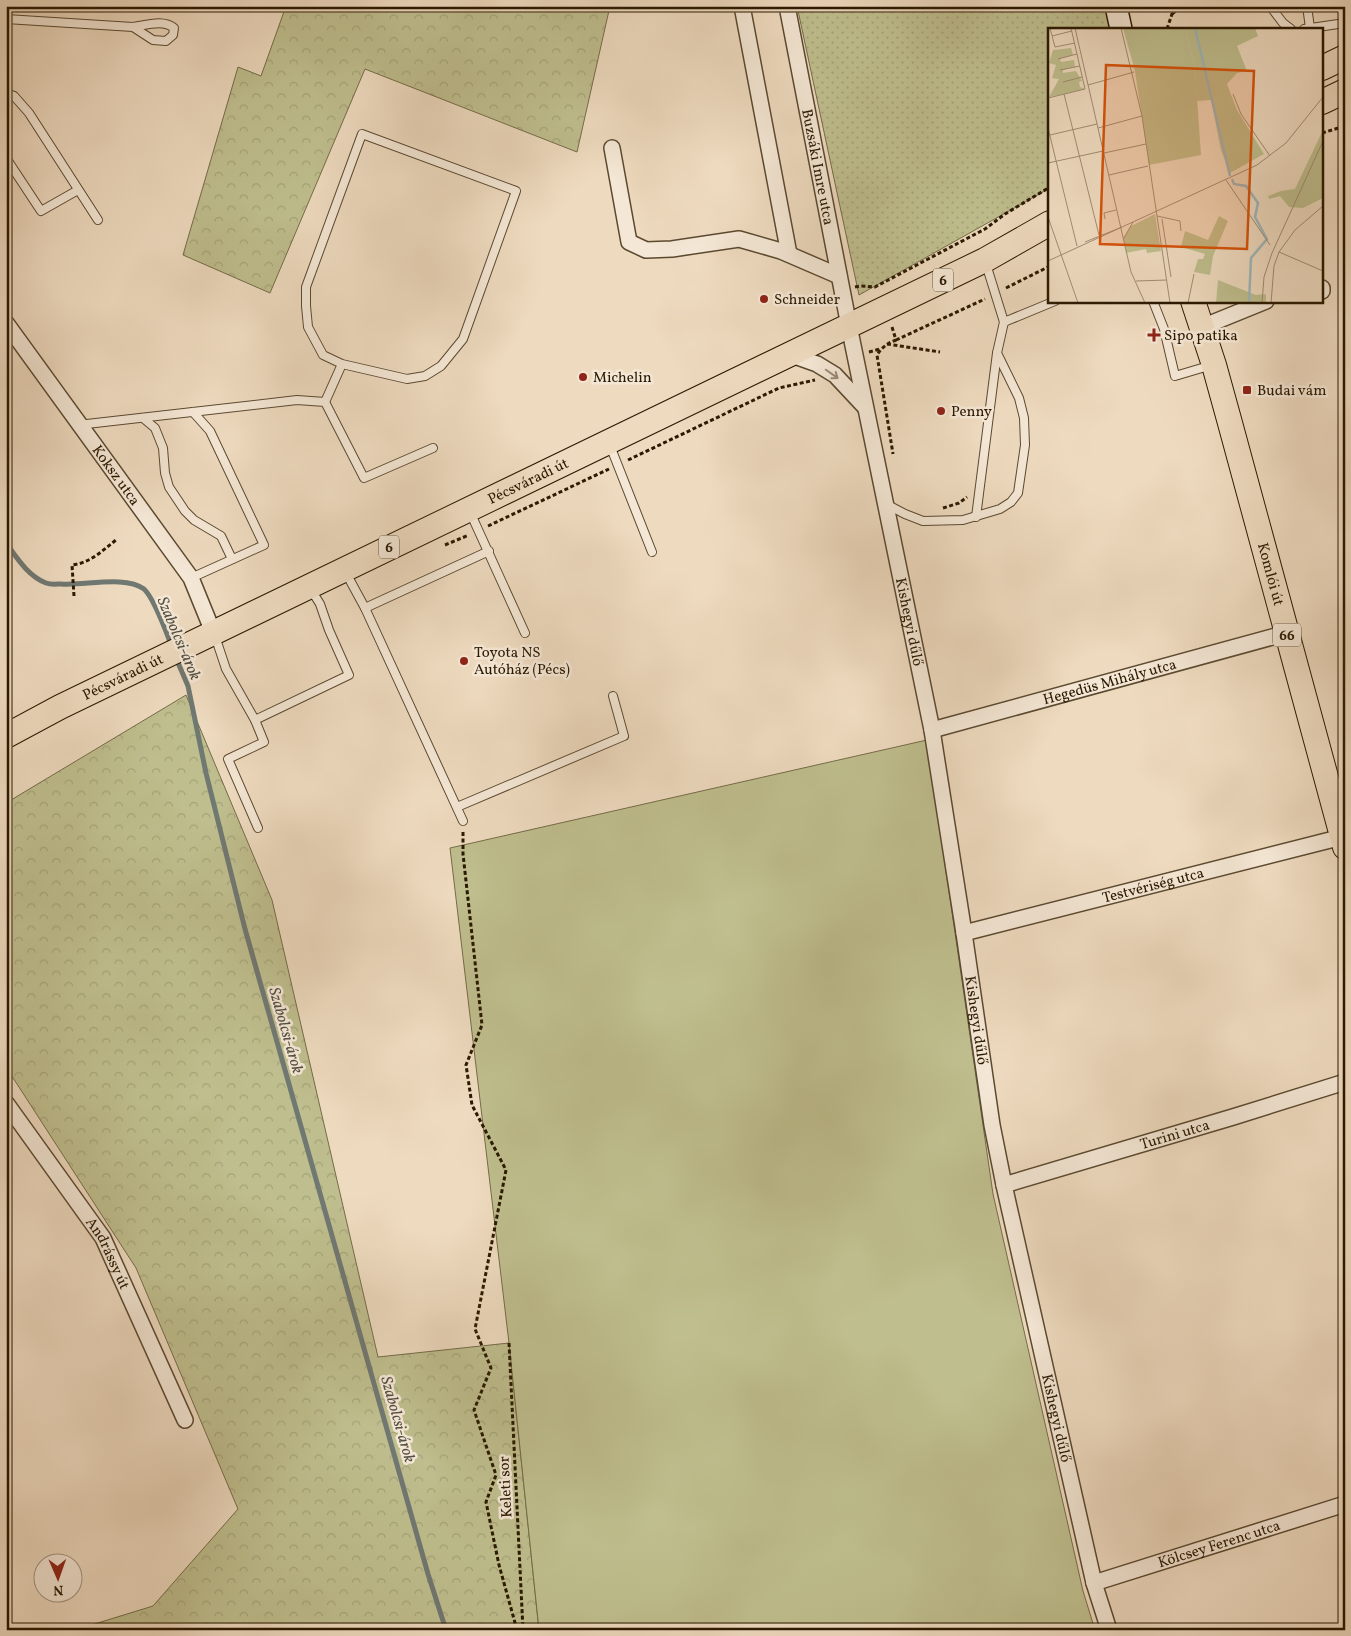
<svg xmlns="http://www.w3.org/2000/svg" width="1351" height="1636" viewBox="0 0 1351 1636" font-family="Vollkorn,serif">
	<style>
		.grass { fill: url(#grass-dots); stroke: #746c48 }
		.forest { fill: url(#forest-crowns); stroke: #746c48 }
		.garden { fill: #bfbe8e; stroke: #746c48 }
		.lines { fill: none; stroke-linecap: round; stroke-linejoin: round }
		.stream { stroke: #707872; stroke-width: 5 }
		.lane-casing { stroke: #5b4930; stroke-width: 10 }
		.street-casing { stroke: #5b4930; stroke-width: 18 }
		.secondary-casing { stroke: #2a1901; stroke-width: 24 }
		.primary-casing { stroke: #2a1901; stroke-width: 26 }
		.path { stroke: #2a1901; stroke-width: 3; stroke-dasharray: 4 2.5; stroke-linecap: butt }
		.lane { stroke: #f4e7d5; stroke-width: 8 }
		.street { stroke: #f4e7d5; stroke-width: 15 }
		.secondary { stroke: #f4e7d5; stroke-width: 21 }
		.primary { stroke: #eedabf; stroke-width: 24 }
		.oneway { stroke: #998a76 }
		.poi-dot { fill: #8f2418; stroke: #f4e7d5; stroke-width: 2 }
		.labels { text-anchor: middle; stroke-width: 5; stroke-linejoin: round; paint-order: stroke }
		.shield { fill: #f4e7d5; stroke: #675741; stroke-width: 1 }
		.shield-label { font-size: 14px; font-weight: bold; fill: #2a1901 }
		.street-label { font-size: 15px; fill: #2a1901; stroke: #f4e7d5 }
		.poi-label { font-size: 15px; fill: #2a1901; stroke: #f4e7d5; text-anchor: start }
		.water-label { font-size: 16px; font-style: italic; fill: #535043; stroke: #f4e7d5 }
		.inset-river { fill: none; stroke: #9fb7bd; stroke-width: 2.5 }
		.inset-road { fill: none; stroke: #a08d73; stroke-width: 1 }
		.view { fill: #d5530b; fill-opacity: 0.15; stroke: #d5530b; stroke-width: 2.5 }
		.inset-edge { fill: none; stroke: #2a1901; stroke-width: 2.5 }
	</style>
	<defs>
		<pattern id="grass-dots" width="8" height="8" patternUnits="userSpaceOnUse" patternTransform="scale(1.25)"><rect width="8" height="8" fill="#bfbe8e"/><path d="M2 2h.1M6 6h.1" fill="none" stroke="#a4a379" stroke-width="1.8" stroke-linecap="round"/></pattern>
		<pattern id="forest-crowns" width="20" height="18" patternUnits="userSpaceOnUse" patternTransform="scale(1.25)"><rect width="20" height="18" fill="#bfbe8e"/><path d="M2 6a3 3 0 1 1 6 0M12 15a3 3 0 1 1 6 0" fill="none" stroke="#a4a379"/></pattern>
	</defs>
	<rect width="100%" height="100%" fill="#eedabf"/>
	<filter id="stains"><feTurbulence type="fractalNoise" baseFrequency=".004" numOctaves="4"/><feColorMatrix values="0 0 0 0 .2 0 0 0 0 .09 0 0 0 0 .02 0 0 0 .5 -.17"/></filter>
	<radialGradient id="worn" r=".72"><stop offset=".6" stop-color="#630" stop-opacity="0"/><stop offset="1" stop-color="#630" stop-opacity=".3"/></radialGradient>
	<polygon class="grass" points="797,6 1126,6 1131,29 1050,29 1050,188 859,295"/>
	<g class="forest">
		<polygon points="286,6 610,6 577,152 365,69 270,293 183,255 238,67 261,76"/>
		<polygon points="186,695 272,900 378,1357 509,1343 539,1630 75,1630 153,1606 238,1509 136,1268 6,1067 6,803"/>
	</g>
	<polygon class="garden" points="927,740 993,1194 1083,1591 1095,1630 539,1630 509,1343 450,848"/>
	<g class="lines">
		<g class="stream">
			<path d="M6 543C17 558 28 576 46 583 51 585 57 584 61 584 84 586 125 575 144 589 154 598 167 634 172 647"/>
			<polyline points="176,658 188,686 206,773 245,929 428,1574 446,1630"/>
		</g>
		<defs>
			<g id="lane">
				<polyline points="1270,6 1283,23 1291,29"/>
				<polyline points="1307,6 1310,28"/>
				<path d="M6 19 133 27C146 25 164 19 174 28L173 35 166 41 153 40 133 27"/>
				<polyline points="1304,29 1345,23"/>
				<polyline points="6,93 14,96 29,113 98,220"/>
				<polyline points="6,158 41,211 78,190"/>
				<polyline points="1153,301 1164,329 1175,376 1212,365"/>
				<polyline points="1004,322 1055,301"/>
				<polyline points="325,402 342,364 407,379 425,376 441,366 463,339 516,191 362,134 306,287 306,306 308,327 323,355 342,364"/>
				<polyline points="143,418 155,428 163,448 165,473 169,487 185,511 194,520 221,536 232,559"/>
				<polyline points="78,425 297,400 325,402 364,478 433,448"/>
				<polyline points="609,443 652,552"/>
				<polyline points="886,504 905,514 923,521 963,520 1000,509 1011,502 1018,493 1025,445 1024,418 1019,398 997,353 1004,322 986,264"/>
				<polyline points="470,512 525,633"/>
				<polyline points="976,517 997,353"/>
				<polyline points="346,573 365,608 463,821"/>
				<polyline points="191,578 264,545 210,431 193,412"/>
				<polyline points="365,608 489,551"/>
				<polyline points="215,636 226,669 255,720 349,675 329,630 320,604 310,588"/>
				<polyline points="255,720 264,742 228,759 258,828"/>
				<polyline points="457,807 624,736 613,696"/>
			</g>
			<g id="street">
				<polyline points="742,6 789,254"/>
				<path id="s1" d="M787 6 849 326 932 730 964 933 992 1125 1004 1185 1094 1583 1109 1630"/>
				<polyline points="612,148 629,242 646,250 672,249 739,239 781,251 839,276"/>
				<polyline points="1322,288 1322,291"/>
				<path id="s2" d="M6 323 191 578 213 632"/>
				<polyline points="1202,327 1266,301"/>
				<polyline points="789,354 817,364 835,375 864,406"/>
				<path id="s3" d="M932 730 1287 633"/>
				<path id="s4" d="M964 933 1342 837"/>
				<path id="s5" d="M6 1103 103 1238 185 1420"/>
				<path id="s6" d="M1004 1185 1233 1117 1345 1082"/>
				<path id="s7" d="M1094 1583 1345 1504"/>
			</g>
			<polyline id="secondary" points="1116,6 1121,29"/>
			<g id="primary">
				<polyline points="1322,68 1345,57"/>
				<polyline points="1322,102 1345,91"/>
				<path id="s8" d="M1193 301 1214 365 1230 423 1345 847"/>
				<path id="s9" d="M6 736 60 707 985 260 1050 223"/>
			</g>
		</defs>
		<use href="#lane" class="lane-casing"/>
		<use href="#street" class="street-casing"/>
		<use href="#secondary" class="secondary-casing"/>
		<use href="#primary" class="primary-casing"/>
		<g class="path">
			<polyline points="1172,14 1182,6"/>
			<polyline points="1167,29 1172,14 1171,6"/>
			<polyline points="1322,133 1345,126"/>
			<polyline points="855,287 860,286 875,287 985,229 1005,214 1050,187"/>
			<polyline points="1006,288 1050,266"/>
			<path d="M892 327 896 340C888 343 882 347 877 355L893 454"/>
			<polyline points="896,340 985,299"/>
			<polyline points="887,344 940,352"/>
			<polyline points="869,352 880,349"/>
			<polyline points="628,460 779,388 815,380"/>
			<polyline points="943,508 959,503 967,497"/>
			<polyline points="488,526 609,469"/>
			<polyline points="445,545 469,535"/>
			<path d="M74 596 72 565C90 563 102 551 116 540"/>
			<polyline points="463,832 463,854 482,1025 466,1065 472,1105 506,1170 475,1329 491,1368 474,1410 496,1475 486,1502 499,1565 517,1630"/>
			<polyline points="509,1343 523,1630"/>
		</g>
		<use href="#lane" class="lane"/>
		<use href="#street" class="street"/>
		<use href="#secondary" class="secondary"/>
		<use href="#primary" class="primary"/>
	</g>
	<defs><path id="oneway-shaft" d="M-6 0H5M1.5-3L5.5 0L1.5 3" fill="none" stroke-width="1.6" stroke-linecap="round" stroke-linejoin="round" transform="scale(1.25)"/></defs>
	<use class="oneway" href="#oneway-shaft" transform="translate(832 374) rotate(35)"/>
	<g class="poi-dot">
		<circle cx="764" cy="299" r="5"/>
		<path d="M1151.5 327.5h5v5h5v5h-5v5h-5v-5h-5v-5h5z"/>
		<circle cx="583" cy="377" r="5"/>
		<rect x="1242" y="385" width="10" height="10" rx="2.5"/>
		<circle cx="941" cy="411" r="5"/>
		<circle cx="464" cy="661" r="5"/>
	</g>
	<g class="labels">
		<g class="shield">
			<rect x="933" y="268.5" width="20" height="23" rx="4"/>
			<rect x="379" y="535.5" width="20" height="23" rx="4"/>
			<rect x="1273" y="623.5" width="28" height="23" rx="4"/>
		</g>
		<g class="shield-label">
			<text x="943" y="285">6</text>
			<text x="389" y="552">6</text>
			<text x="1287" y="640">66</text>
		</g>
		<g class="street-label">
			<text dy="5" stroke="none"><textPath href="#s1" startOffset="164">Buzsáki Imre utca</textPath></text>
			<text dy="5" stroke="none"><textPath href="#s2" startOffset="188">Koksz utca</textPath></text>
			<text dy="5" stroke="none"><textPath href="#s9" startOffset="581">Pécsváradi út</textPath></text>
			<text dy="5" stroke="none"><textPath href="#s8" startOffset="284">Komlói út</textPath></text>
			<text dy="5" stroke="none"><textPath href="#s1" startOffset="628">Kishegyi dűlő</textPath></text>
			<text dy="5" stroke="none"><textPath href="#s9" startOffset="131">Pécsváradi út</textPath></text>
			<text dy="5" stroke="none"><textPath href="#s3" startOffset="184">Hegedüs Mihály utca</textPath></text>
			<text dy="5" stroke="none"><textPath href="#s4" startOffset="195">Testvériség utca</textPath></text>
			<text dy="5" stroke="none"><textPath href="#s1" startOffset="1032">Kishegyi dűlő</textPath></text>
			<text dy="5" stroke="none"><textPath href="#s6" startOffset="178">Turini utca</textPath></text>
			<text dy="5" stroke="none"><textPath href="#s5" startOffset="182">Andrássy út</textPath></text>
			<text dy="5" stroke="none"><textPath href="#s1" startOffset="1438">Kishegyi dűlő</textPath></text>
			<text transform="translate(505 1487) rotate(-93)" y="5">Keleti sor</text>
			<text dy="5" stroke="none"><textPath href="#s7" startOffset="131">Kölcsey Ferenc utca</textPath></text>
		</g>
		<g class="poi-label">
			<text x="774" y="304">Schneider</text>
			<text x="1164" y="340">Sipo patika</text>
			<text x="593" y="382">Michelin</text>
			<text x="1257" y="395">Budai vám</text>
			<text x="951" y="416">Penny</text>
			<text x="474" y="657">Toyota NS<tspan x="474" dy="17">Autóház (Pécs)</tspan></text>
		</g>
		<g class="water-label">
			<text transform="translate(180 638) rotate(67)" y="6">Szabolcsi-árok</text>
			<text transform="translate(287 1030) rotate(74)" y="6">Szabolcsi-árok</text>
			<text transform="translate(399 1419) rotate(74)" y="6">Szabolcsi-árok</text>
		</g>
	</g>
	<g transform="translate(1048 28)">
		<rect width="275" height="275" fill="#eedabf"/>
		<path d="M23 20 25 27 12 31 13 34 26 32 27 39 15 42V45L28 43 34 53 31 54 32 59 37 61 1 69 11 51 4 50 8 37 1 35 5 22ZM107 186 113 223 99 225 98 221 78 225 75 210 83 198ZM170 252 208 267 218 266V275H168Z" fill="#bfbe8e"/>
		<path d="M137 0H207L210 8 189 18 199 43 189 45 179 56 189 82 216 126 182 145 173 122 163 72 149 73 147 41ZM274 104 275 170 255 180 241 179 232 168 221 171 220 168 233 163 247 161ZM171 188 180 193 165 228 162 247 146 244 150 231H155L157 226 133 219 137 203 160 212Z" fill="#bfbe8e"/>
		<path d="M75 0H137L147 41 153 127 101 137 87 43Z" fill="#bfbe8e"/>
		<path class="inset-river" d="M147 0 182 148M184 151 186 156 198 158 210 175 207 189 219 211 203 230 201 275"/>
		<path class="inset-road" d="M2 0 7 19 27 15M23 0 37 61M27 0 83 244 97 275M73 0 94 88 122 275M4 8 24 3M10 31 29 26M12 42 32 38M15 54 34 49M40 57 86 44M16 66 51 207M185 66 193 86 222 128M0 70 37 61M0 100 29 218M50 100 94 88M2 107 49 96M56 125 98 116M0 135 55 123M61 147 100 138M178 152 222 217M109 188 132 193 133 203M0 189 30 275M57 191 56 185 68 182M114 191 123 249M76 210 85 194M37 214 74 199M231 224 275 243M0 233 209 137 238 115 275 69M88 253 119 252M140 275 146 246M214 275 216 249 224 225 275 113M223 275 226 238 231 224 247 202 275 178"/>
		<path class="view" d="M58 37 206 43 199 221 52 216Z"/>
		<rect width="275" height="275" class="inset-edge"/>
	</g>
	<rect width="1351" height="1636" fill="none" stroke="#eedabf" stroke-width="25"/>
	<rect x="8" y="8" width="1336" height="1621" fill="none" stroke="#2a1901" stroke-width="2.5"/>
	<rect x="12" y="12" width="1326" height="1611" fill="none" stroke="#2a1901"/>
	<g transform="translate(58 1578) rotate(178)"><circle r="24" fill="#f4e7d5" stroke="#a39580"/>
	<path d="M0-4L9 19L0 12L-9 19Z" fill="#8f2418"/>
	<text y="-8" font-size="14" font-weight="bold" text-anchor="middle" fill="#2a1901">N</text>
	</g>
	<rect width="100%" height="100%" filter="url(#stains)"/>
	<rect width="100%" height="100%" fill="url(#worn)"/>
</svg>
